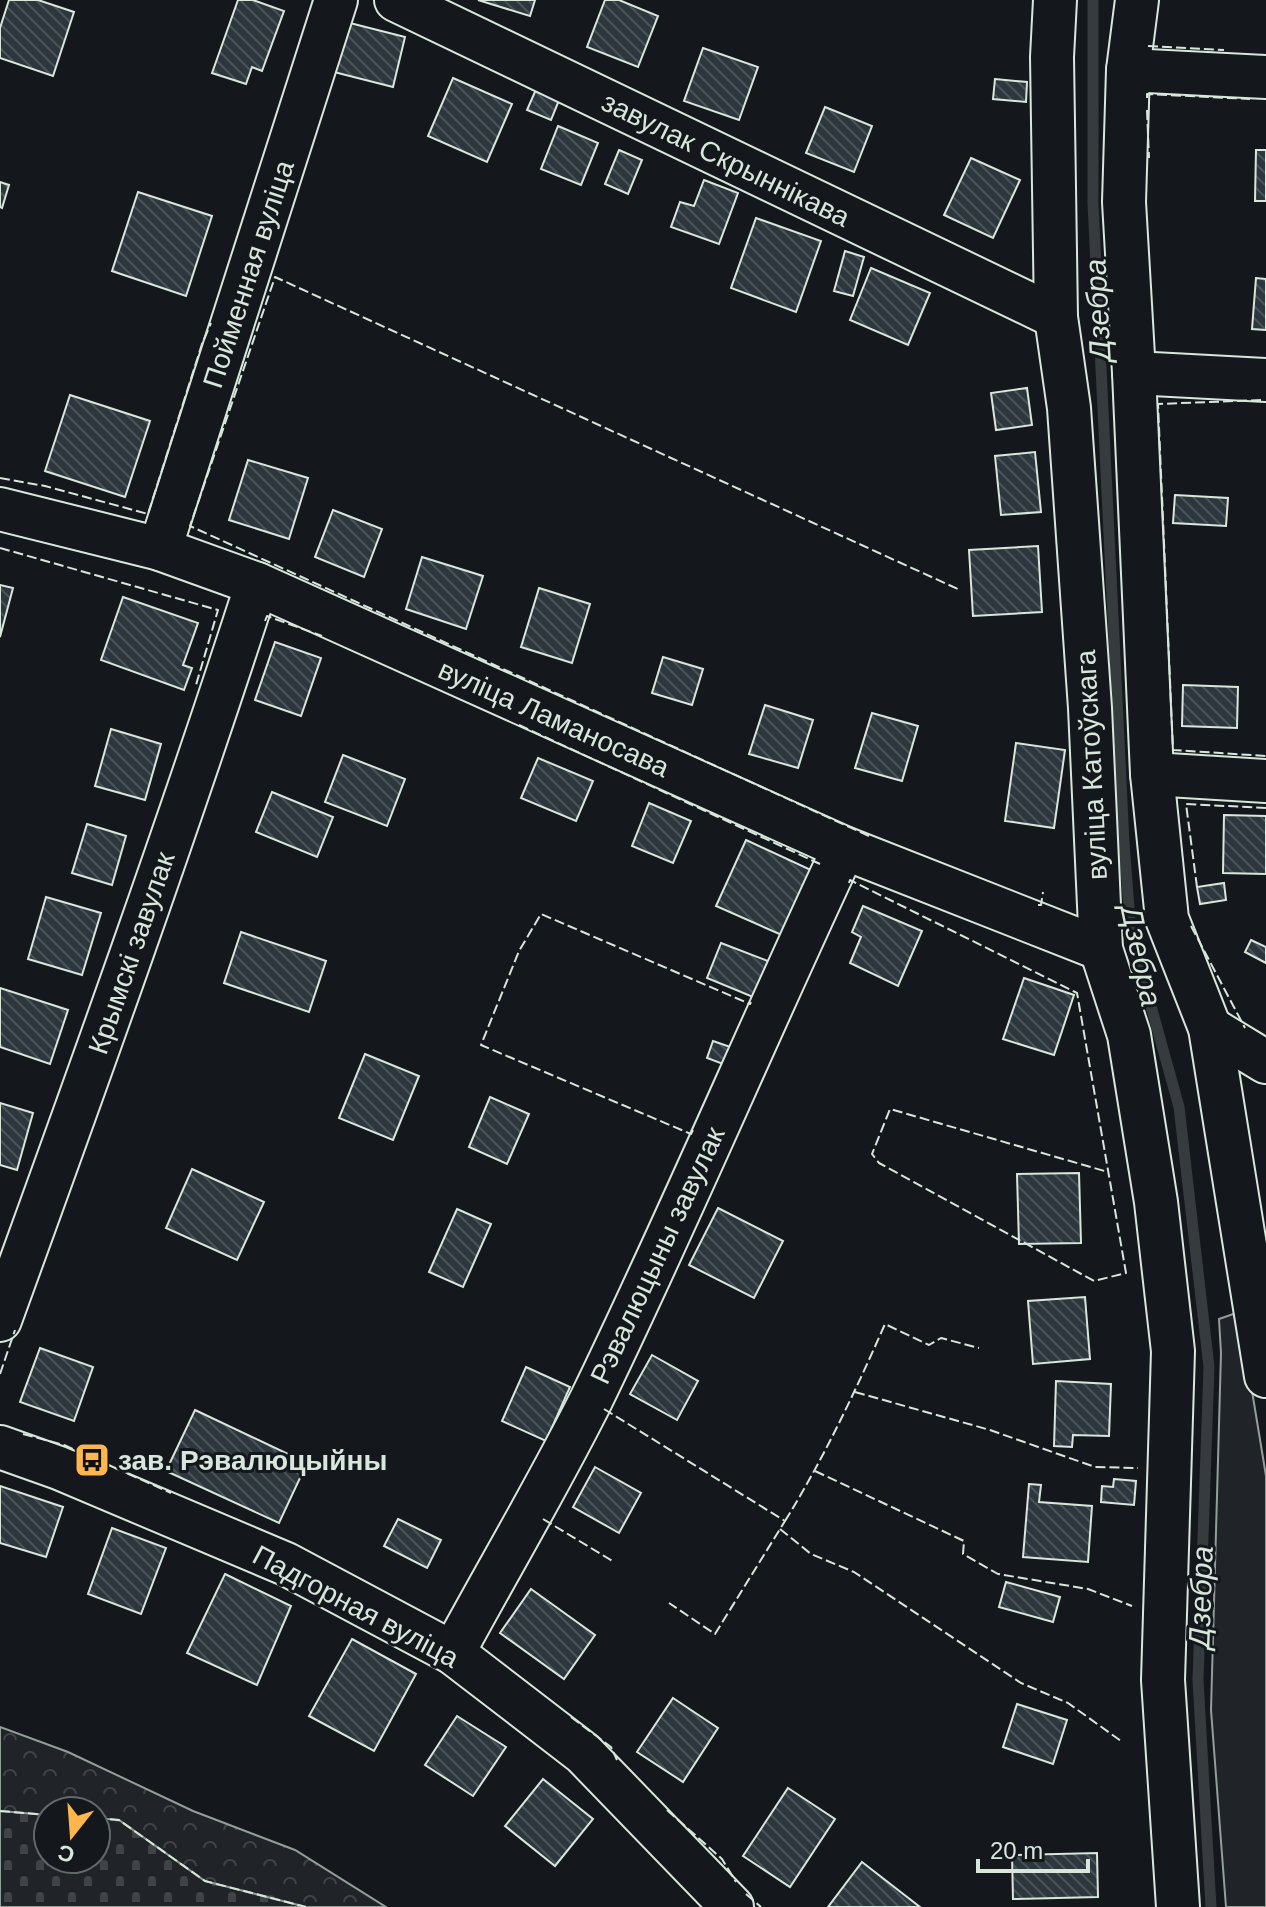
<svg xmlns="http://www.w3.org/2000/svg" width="1266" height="1907" viewBox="0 0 1266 1907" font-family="Helvetica,sans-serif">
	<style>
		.green { fill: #202428; stroke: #939e99; stroke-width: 2 }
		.forest { fill: url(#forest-crowns); stroke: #939e99; stroke-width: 2; fill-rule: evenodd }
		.cemetery { fill: url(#cemetery-stones); stroke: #939e99; stroke-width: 2 }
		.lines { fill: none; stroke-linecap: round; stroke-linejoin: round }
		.stream { stroke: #363b3e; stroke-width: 11 }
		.building { fill: url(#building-back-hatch); stroke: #d8e6dc; stroke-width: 2 }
		.minor-casing { stroke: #d8e6dc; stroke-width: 46 }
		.minor { stroke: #14181c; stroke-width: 42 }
		.fence { stroke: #d8e6dc; stroke-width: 2; stroke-dasharray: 10 4; stroke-linecap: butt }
		.labels { text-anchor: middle; stroke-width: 6; stroke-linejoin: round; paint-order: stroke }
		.street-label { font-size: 28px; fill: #d8e6dc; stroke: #14181c }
		.poi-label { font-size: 28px; font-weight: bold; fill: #d8e6dc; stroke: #14181c; text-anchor: start }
		.water-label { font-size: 30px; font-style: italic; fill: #d8e6dc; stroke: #14181c }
	</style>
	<defs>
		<pattern id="forest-crowns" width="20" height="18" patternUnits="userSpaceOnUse" patternTransform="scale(2)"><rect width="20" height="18" fill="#202428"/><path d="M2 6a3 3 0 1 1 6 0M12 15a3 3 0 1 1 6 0" fill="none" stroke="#404447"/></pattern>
		<pattern id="cemetery-stones" width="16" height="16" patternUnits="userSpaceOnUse" patternTransform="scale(2)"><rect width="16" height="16" fill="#202428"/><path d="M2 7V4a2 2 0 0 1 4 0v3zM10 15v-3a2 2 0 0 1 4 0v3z" fill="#404447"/></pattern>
		<pattern id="building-back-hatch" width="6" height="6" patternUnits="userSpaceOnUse" patternTransform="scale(2)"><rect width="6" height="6" fill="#2c363c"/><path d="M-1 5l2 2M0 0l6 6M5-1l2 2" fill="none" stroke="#4a5358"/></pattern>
	</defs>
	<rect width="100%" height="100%" fill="#14181c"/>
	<polygon class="green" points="1239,1312 1266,1476 1266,1907 1226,1907 1211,1710 1221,1353 1219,1319"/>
	<path class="forest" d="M0 1727 68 1752 193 1811 295 1850 386 1907H0ZM48 1811H96V1859H48Z"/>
	<polygon class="cemetery" points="0,1811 48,1815 48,1859 96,1859 96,1818 119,1820 205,1881 306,1907 0,1907"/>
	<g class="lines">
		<polyline class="stream" points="1093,0 1093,203 1124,843 1131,934 1179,1107 1209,1367 1198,1680 1211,1907"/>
	</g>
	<g class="building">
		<polygon points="9,0 38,0 74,12 53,76 0,58 0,28"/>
		<polygon points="238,0 253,0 284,11 262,71 252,67 246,84 212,73"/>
		<polygon points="478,0 535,0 530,16"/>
		<polygon points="605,0 619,0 658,16 638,67 587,47"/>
		<polygon points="346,22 405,37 393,87 334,72"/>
		<polygon points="703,48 758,67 739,120 684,101"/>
		<polygon points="453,78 512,104 487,162 428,136"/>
		<polygon points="541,78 564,88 551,120 527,110"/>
		<polygon points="995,79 1027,82 1026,102 993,99"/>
		<polygon points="825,107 872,126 854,172 806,153"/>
		<polygon points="558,126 598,143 581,185 541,169"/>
		<polygon points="619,150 642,160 628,194 605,184"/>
		<polygon points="1256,150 1266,150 1266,201 1255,201"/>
		<polygon points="971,158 1020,180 993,238 944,215"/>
		<polygon points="704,180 738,193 719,244 671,227 680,202 694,206"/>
		<polygon points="0,182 9,185 2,208 0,207"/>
		<polygon points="138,192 212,216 186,296 112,271"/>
		<polygon points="756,218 821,241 796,312 731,288"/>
		<polygon points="845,251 864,257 853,296 834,291"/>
		<polygon points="871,268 930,293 908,345 850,320"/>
		<polygon points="1256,278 1266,279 1266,330 1252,329"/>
		<polygon points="1027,388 1032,425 996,430 991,393"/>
		<polygon points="70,395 150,421 125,497 45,471"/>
		<polygon points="1035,452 1041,512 1001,515 995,456"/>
		<polygon points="248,460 308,478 289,539 229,520"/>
		<polygon points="1175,495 1228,498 1226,526 1173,523"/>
		<polygon points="333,510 382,529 364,577 315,557"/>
		<polygon points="1038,546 1042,612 973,616 969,550"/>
		<polygon points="422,557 483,576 466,629 406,609"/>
		<polygon points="0,585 13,588 0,637"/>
		<polygon points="539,588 590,604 572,663 521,647"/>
		<polygon points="123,597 198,623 183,665 192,668 184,690 101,660"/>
		<polygon points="275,642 321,658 301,716 255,700"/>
		<polygon points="663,657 703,669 692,705 652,693"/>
		<polygon points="1183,685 1238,687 1237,728 1182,726"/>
		<polygon points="765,705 813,720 798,768 749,754"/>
		<polygon points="872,713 918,726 902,781 855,768"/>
		<polygon points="111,729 161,744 145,800 95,786"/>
		<polygon points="1016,743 1065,750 1054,828 1005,821"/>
		<polygon points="343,755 405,779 387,826 325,802"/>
		<polygon points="538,758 593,781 576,821 521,798"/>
		<polygon points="272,792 333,817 317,857 256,832"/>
		<polygon points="649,803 691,821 673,863 632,846"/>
		<polygon points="1224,815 1266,816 1266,874 1223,873"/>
		<polygon points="87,824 126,836 112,885 72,873"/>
		<polygon points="746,840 813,871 784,936 716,906"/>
		<polygon points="1224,883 1226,900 1200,904 1197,887"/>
		<polygon points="46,897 101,913 82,975 28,959"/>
		<polygon points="863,906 922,931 898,986 850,963 861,937 852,932"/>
		<polygon points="241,932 326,961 309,1012 224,983"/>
		<polygon points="1251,940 1266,947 1266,963 1245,952"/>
		<polygon points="721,943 768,961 753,997 707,978"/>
		<polygon points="1024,978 1074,995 1054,1055 1003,1039"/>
		<polygon points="0,988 68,1010 50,1064 0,1047"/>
		<polygon points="713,1041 745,1052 739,1070 707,1058"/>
		<polygon points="365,1054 419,1076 393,1140 339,1118"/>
		<polygon points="490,1097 529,1114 507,1164 469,1147"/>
		<polygon points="0,1103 33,1113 17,1170 0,1165"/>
		<polygon points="192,1169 264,1202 237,1260 166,1228"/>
		<polygon points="1079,1173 1081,1243 1019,1244 1017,1174"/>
		<polygon points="718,1208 783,1241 754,1298 689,1265"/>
		<polygon points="457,1209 491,1224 463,1287 429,1272"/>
		<polygon points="1085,1297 1090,1359 1033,1364 1028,1301"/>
		<polygon points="40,1348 93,1367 74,1421 20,1402"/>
		<polygon points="652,1355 698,1381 677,1420 630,1394"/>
		<polygon points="526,1367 570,1387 546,1441 502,1421"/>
		<polygon points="1056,1381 1111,1384 1109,1436 1073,1435 1072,1447 1054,1446"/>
		<polygon points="195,1410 307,1463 279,1523 166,1471"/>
		<polygon points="595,1467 641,1493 619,1533 573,1507"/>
		<polygon points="1114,1479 1136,1481 1134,1505 1101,1502 1102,1486 1113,1487"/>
		<polygon points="1029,1484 1041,1485 1039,1502 1092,1506 1088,1562 1023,1557"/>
		<polygon points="0,1486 63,1507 46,1557 0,1543"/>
		<polygon points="398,1519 441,1540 427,1568 384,1546"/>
		<polygon points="112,1528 166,1548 141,1614 88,1594"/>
		<polygon points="225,1574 291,1606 257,1685 187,1653"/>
		<polygon points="1006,1582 1060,1597 1053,1622 999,1607"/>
		<polygon points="531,1589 595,1635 564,1679 500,1633"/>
		<polygon points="352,1639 416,1674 374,1751 309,1716"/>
		<polygon points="673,1698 718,1728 683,1782 637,1752"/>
		<polygon points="1017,1704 1067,1720 1053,1764 1003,1747"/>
		<polygon points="457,1716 506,1747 473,1796 425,1765"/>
		<polygon points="543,1779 593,1819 555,1866 505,1826"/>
		<polygon points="788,1788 835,1819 790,1887 743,1856"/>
		<polygon points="1097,1853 1098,1897 1013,1899 1012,1855"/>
		<polygon points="862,1862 920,1907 828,1907"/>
	</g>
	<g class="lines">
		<defs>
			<g id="minor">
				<polyline points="396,0 1056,317"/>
				<polyline points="1055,0 1052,57 1056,317 1069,408 1090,708 1101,949 1129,1035 1156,1202 1173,1351 1163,1680 1178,1907"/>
				<polyline points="1137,0 1128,70 1124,202 1134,373 1152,774 1167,919 1210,1028 1266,1376"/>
				<polyline points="1128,70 1266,77"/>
				<polyline points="1134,373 1266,380"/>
				<polyline points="0,509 160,549 257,584 844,848 1101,949"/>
				<polyline points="160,549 336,0"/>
				<polyline points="1152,774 1266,781"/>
				<polyline points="1210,1028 1266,1062"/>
				<path d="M0 1320C89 1075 177 831 257 584"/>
				<polyline points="0,1447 59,1468 286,1564 453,1653 583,1753 732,1907"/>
				<path d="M453 1653C499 1568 549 1484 592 1398 680 1217 758 1031 844 848"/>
			</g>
		</defs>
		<use href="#minor" class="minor-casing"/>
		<use href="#minor" class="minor"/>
		<g class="fence">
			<polyline points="1148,46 1224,50"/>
			<polyline points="1147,98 1147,94 1250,99"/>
			<polyline points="1147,110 1149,158"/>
			<polyline points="1261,400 1158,404 1173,750 1266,756"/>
			<polyline points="0,478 45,486 148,514 202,344 211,323"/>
			<polyline points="0,548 218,610 196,685"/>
			<polyline points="265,621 267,616 322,636"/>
			<polyline points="519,725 820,864"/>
			<polyline points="869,836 190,526 275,277 960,590"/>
			<polyline points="849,883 850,880 1077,993 1126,1273 1094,1281 879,1163 872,1154 890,1109 1108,1172"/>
			<polyline points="1197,887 1186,804 1266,808"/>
			<polyline points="1038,905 1041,905 1043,892"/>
			<polyline points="1191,926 1245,1028"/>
			<polyline points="693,1130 691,1134 481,1045 519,951 541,914 750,1004 751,1002"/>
			<polyline points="0,1374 15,1330"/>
			<polyline points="855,1392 990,1430 1095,1467 1138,1468"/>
			<polyline points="604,1409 785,1521 715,1634 669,1603"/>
			<polyline points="23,1434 64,1445 171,1493"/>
			<polyline points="815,1471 964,1541 963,1554 998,1574 1088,1589 1132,1606"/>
			<polyline points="543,1519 614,1562"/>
			<path d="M785 1521C824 1458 855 1392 885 1324L929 1345 941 1338 979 1348"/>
			<polyline points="780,1529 811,1554 854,1572 1021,1683 1068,1703 1121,1741"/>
			<polyline points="571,1717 611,1747 617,1760"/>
			<polyline points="667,1810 722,1859 736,1882"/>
			<polyline points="0,1811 48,1815"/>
			<polyline points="96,1818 119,1820 205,1881 306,1907"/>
			<polyline points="746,1894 761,1907"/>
		</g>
	</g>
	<defs>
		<symbol id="bus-square" viewBox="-11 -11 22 22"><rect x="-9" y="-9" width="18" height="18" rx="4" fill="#ffb74d" stroke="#14181c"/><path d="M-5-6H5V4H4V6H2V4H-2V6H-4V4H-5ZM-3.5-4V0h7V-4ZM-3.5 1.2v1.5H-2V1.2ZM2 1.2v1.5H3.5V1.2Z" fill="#111"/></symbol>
	</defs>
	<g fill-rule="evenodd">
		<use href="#bus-square" x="72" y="1440" width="40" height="40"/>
	</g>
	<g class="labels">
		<g class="street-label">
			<text transform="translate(726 159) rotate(26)" y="10">завулак Скрыннікава</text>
			<text transform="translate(248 274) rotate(-72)" y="10">Пойменная вуліца</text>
			<text transform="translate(554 718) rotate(24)" y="10">вуліца Ламаносава</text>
			<text transform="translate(1091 765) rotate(-93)" y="10">вуліца Катоўскага</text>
			<text transform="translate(131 953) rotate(-71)" y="10">Крымскі завулак</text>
			<text transform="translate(657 1255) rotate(-65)" y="10">Рэвалюцыны завулак</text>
			<text transform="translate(356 1606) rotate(28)" y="10">Падгорная вуліца</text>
		</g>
		<g class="poi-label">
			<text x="118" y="1470">зав. Рэвалюцыйны</text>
		</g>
		<g class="water-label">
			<text transform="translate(1098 310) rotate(-93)" y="10">Дзебра</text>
			<text transform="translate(1141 956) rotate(78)" y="10">Дзебра</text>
			<text transform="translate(1201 1597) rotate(-88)" y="10">Дзебра</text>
		</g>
	</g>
	<g transform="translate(72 1835) rotate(197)"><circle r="38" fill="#14181c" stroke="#626a69" stroke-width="2"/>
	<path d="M0-6L14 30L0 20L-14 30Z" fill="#ffb74d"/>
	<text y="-12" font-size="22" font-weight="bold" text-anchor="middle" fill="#d8e6dc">С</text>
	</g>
	<path d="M978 1859v12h110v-12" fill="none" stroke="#d8e6dc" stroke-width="4"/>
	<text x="990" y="1859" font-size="24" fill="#d8e6dc" stroke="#14181c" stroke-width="6" paint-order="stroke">20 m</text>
</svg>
